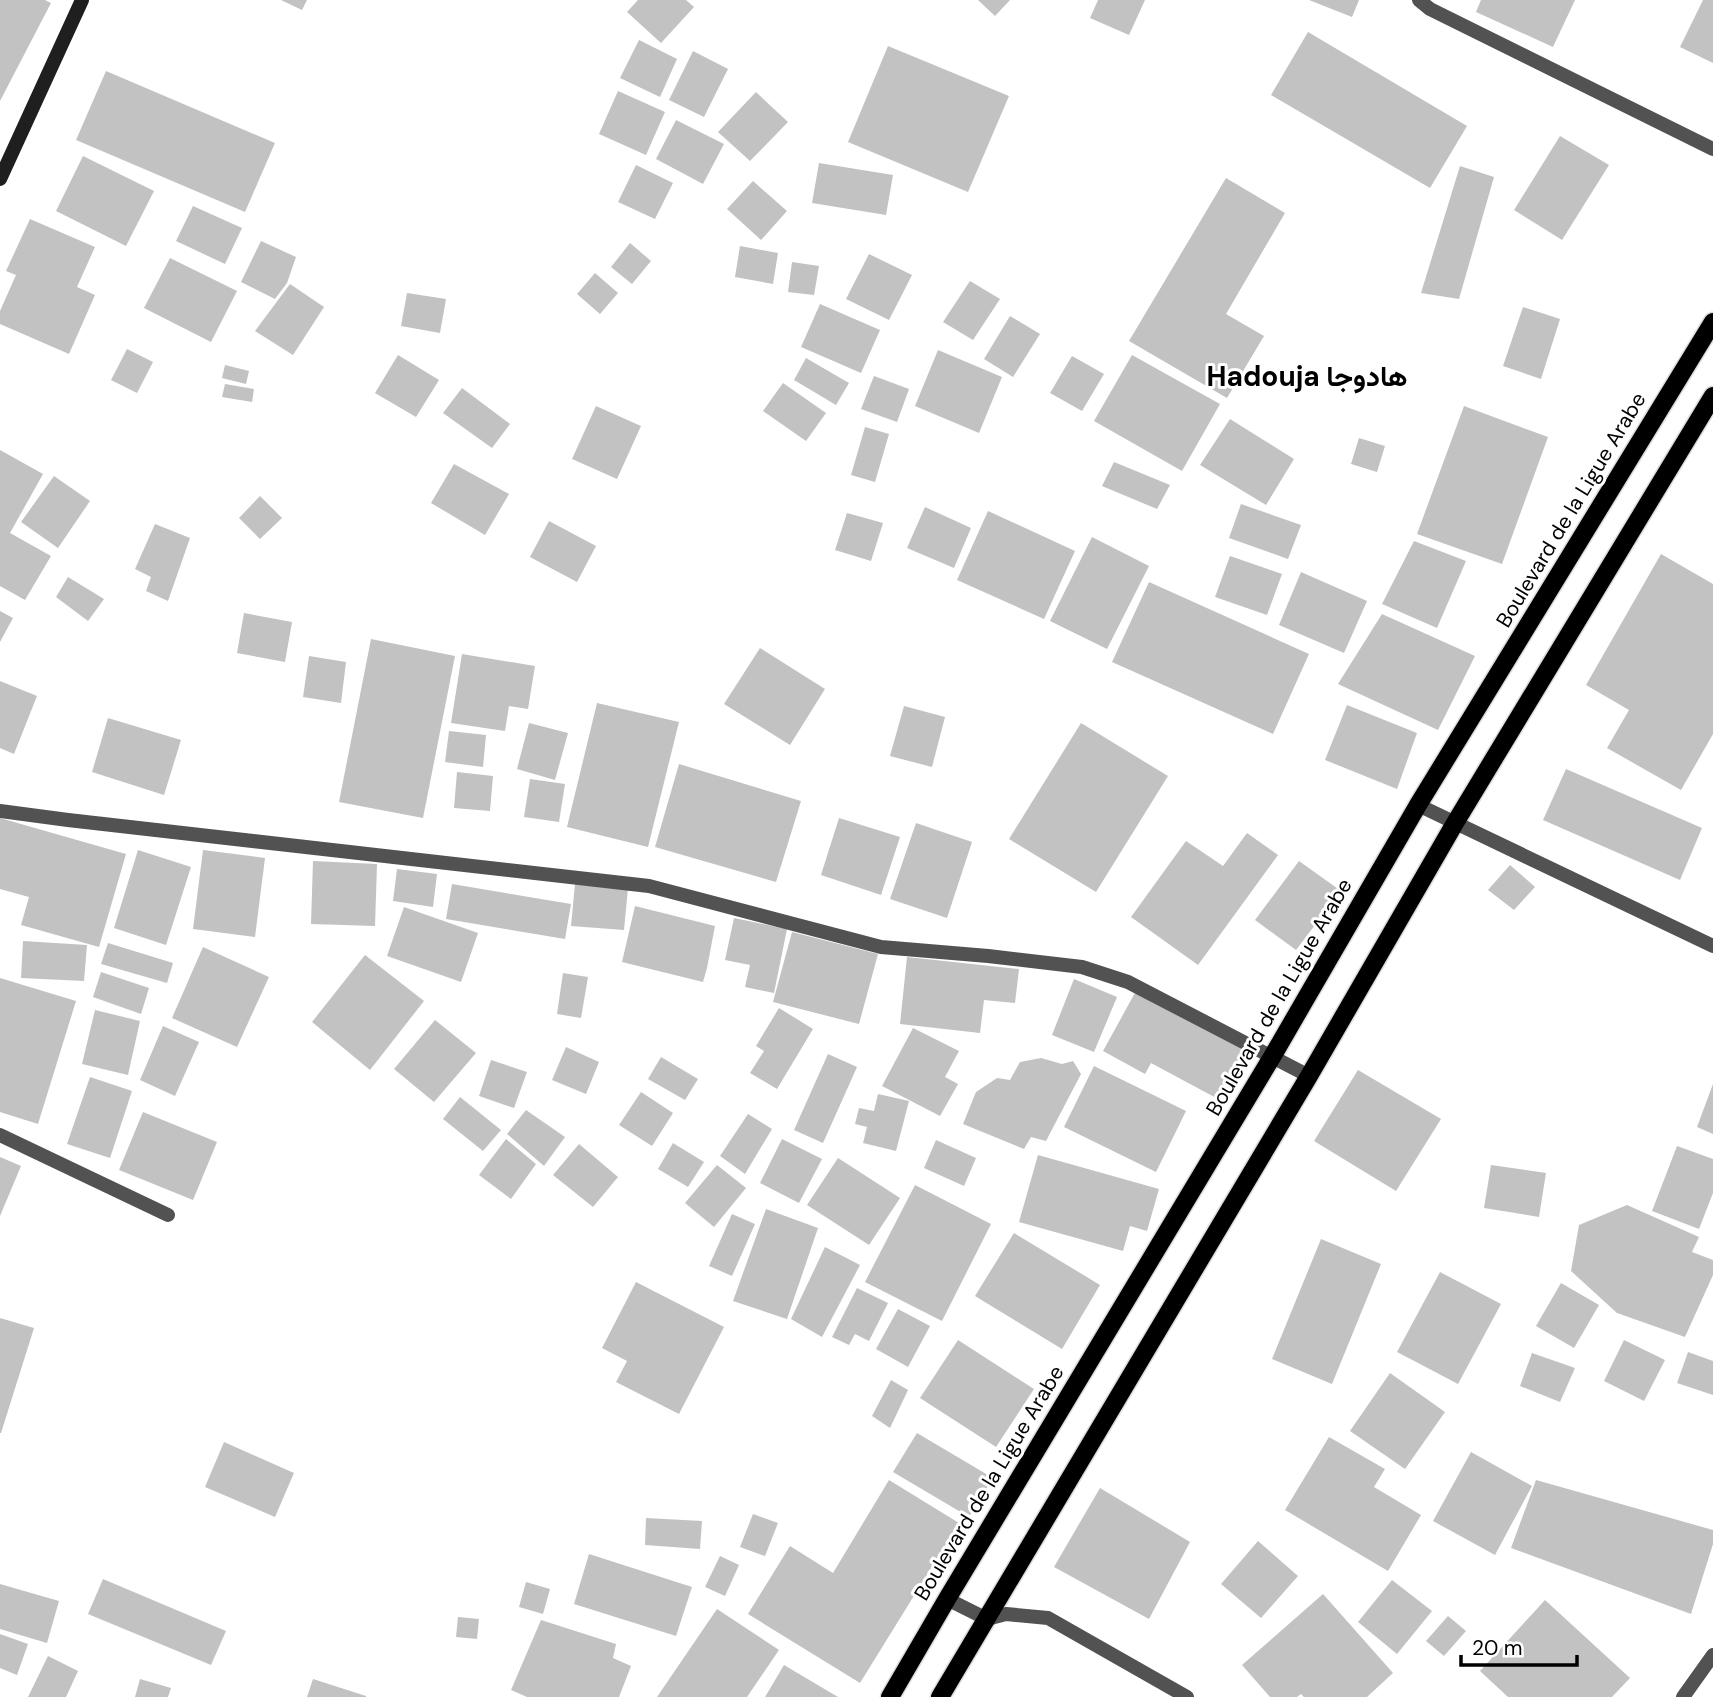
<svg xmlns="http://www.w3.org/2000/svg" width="1713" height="1697" viewBox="0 0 1713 1697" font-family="'DM Sans',Vazirmatn,sans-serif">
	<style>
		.building { fill: #c2c2c2 }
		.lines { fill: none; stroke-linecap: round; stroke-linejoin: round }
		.primary-casing { stroke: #dbdbdb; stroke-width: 21 }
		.lane { stroke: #525252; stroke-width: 14 }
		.street { stroke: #525252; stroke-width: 14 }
		.secondary { stroke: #1f1f1f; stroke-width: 14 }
		.primary { stroke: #000; stroke-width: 18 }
		.labels { text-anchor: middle; stroke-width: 6; stroke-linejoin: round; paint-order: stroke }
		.street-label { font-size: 21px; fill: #000; stroke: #fff }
		.district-label { font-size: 28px; font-weight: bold; fill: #000; stroke: #fff }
	</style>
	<rect width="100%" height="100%" fill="#fff"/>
	<g class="building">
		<polygon points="0,0 45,0 51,3 0,101"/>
		<polygon points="281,0 307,0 302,10"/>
		<polygon points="638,0 686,0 694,7 661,43 627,12"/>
		<polygon points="978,0 1010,0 995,16"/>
		<polygon points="1098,0 1145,0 1129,35 1090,18"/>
		<polygon points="1309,0 1359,0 1352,17"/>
		<polygon points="1481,0 1575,0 1553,47 1476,12"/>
		<polygon points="1703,0 1713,0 1713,63 1680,47"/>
		<polygon points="1308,32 1467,126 1430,188 1271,95"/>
		<polygon points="639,40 677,59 660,97 620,78"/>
		<polygon points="888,46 1009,96 968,192 848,142"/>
		<polygon points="693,51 728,69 704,117 669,100"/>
		<polygon points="106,71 275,143 245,212 76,140"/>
		<polygon points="618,91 665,112 646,155 599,134"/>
		<polygon points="756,92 788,122 750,161 718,132"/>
		<polygon points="676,120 724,144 703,184 656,159"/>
		<polygon points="1560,136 1609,165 1562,240 1514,210"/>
		<polygon points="83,156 154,191 126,246 56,211"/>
		<polygon points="819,163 893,175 886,215 812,203"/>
		<polygon points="636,165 673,183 655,219 618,202"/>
		<polygon points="1460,166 1494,177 1459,299 1421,293"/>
		<polygon points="1226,178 1285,213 1226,314 1264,336 1227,398 1129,341"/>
		<polygon points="753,181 787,211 761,240 727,209"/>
		<polygon points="193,206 242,228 225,264 176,241"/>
		<polygon points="30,219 95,247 77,287 95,295 69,354 0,324 0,311 16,275 6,271"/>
		<polygon points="261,241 296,257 287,283 275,299 241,282"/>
		<polygon points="630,243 651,261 632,284 611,267"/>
		<polygon points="740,246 778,253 773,284 735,277"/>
		<polygon points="869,254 912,275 889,320 846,299"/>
		<polygon points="170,258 237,291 211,342 144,308"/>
		<polygon points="792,262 819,266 814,295 788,292"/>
		<polygon points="595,273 618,293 600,314 577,294"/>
		<polygon points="970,281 1000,299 973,340 943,322"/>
		<polygon points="290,284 324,307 293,355 255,331"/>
		<polygon points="407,293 446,299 440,333 401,326"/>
		<polygon points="820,304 880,330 861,373 801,347"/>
		<polygon points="1523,307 1560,319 1541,379 1503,366"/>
		<polygon points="1010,316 1040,334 1013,377 984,359"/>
		<polygon points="127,349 153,362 137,393 111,380"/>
		<polygon points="938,350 1002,377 979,433 915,406"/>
		<polygon points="398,355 439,380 416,417 375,393"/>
		<polygon points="1132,355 1220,404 1182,471 1094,421"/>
		<polygon points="1072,356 1104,374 1082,411 1050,393"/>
		<polygon points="806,358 849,383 836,405 794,380"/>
		<polygon points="225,365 249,371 246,384 222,378"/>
		<polygon points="874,376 909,389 897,422 861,409"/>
		<polygon points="783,383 826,413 806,441 763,411"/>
		<polygon points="225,384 254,389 252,402 222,397"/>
		<polygon points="462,388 510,424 492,448 443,413"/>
		<polygon points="596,406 641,426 617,479 572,459"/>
		<polygon points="1464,406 1548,437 1502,564 1417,534"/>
		<polygon points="1230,419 1294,459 1266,505 1200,465"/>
		<polygon points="865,427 889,434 875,482 851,475"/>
		<polygon points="1359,438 1385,446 1377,472 1351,464"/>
		<polygon points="0,450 43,474 10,533 51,556 25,600 0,586"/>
		<polygon points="1114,462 1170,485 1157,509 1102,486"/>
		<polygon points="454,464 509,494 485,535 431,503"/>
		<polygon points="54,476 90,501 58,548 21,522"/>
		<polygon points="260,496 282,518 260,539 239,518"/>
		<polygon points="1241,504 1301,525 1288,559 1229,538"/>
		<polygon points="925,507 971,528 954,568 907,548"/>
		<polygon points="988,511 1075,551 1044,619 957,580"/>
		<polygon points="847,513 883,523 871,561 835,550"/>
		<polygon points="549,521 596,546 577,582 530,557"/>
		<polygon points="155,524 190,538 168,601 146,591 151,577 135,569"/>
		<polygon points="1092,537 1149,566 1107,649 1050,621"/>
		<polygon points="1414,541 1466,561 1437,628 1382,604"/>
		<polygon points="1661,554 1713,584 1713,734 1681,790 1607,748 1629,710 1586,685"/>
		<polygon points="1230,556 1282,574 1267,615 1215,597"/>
		<polygon points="1301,572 1367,601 1344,653 1279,625"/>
		<polygon points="68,577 104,599 88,621 56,597"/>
		<polygon points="1149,582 1309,654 1273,734 1112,662"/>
		<polygon points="0,611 13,618 0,642"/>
		<polygon points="244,613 292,622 285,662 237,653"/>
		<polygon points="1382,614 1475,656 1438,730 1338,684"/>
		<polygon points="371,639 455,656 423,818 339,802"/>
		<polygon points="760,648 825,689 790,745 724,704"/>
		<polygon points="462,654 535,666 528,709 509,706 505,731 451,723"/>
		<polygon points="309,656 346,662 341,703 303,697"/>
		<polygon points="0,681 37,696 14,754 0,748"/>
		<polygon points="597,703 679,722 648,847 567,827"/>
		<polygon points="1347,705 1417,733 1397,789 1325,760"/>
		<polygon points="904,706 945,717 932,767 890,756"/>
		<polygon points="108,718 181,740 164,795 92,772"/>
		<polygon points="529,723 568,733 555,780 517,769"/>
		<polygon points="1081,723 1168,776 1096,892 1009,839"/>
		<polygon points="449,731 486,735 483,767 445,762"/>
		<polygon points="679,764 801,801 776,882 655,847"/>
		<polygon points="1566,769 1702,828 1680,880 1543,820"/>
		<polygon points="457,772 493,776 490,811 454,808"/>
		<polygon points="530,779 565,784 559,822 524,817"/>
		<polygon points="0,818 126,854 99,947 21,925 29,897 0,889"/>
		<polygon points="839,818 900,837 881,895 821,875"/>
		<polygon points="916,823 972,842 947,918 890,899"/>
		<polygon points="1247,833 1278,855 1198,965 1131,917 1186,841 1223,866"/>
		<polygon points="138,850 191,867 166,945 114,928"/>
		<polygon points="203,850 265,858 255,937 193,929"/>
		<polygon points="313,861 377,864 375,926 311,924"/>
		<polygon points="1299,861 1341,891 1296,950 1255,920"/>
		<polygon points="1510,865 1535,887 1514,910 1488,890"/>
		<polygon points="397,869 437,874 433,907 393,901"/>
		<polygon points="452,884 571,904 565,939 446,919"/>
		<polygon points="575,884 628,888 624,930 571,926"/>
		<polygon points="635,906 715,926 707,968 703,982 622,962"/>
		<polygon points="404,907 478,933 461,982 387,956"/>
		<polygon points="734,918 787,929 774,993 745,987 750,965 725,960"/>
		<polygon points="792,932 878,954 859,1024 773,1002"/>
		<polygon points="23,941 87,945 84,981 21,978"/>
		<polygon points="108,943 173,963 167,983 101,964"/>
		<polygon points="203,947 269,977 237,1047 172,1018"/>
		<polygon points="365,955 424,1001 370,1070 312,1022"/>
		<polygon points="907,957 1019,969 1015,1003 984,1000 980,1033 900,1024"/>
		<polygon points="101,972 149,988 141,1014 93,997"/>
		<polygon points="563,973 588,977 581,1018 557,1014"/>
		<polygon points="0,978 76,1001 38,1124 0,1112"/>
		<polygon points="1074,979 1117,997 1094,1052 1052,1035"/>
		<polygon points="1136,991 1245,1050 1218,1099 1151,1063 1145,1074 1103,1051"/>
		<polygon points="779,1008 813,1029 777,1089 750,1073 764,1051 756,1046"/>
		<polygon points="95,1010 140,1021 128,1075 82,1064"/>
		<polygon points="435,1020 476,1053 434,1102 394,1069"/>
		<polygon points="163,1026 199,1042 175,1096 140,1080"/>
		<polygon points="913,1028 959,1051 945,1077 958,1084 940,1116 882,1086"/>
		<polygon points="566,1047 599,1062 586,1094 552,1080"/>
		<polygon points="828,1054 857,1067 823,1143 794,1130"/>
		<polygon points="661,1057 698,1079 685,1100 648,1079"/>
		<polygon points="1041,1058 1062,1064 1073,1061 1081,1074 1046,1141 1031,1137 1024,1149 963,1124 976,1092 997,1078 1010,1080 1020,1062"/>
		<polygon points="491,1060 527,1072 514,1108 479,1096"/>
		<polygon points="1094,1066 1186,1111 1156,1172 1064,1127"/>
		<polygon points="1358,1070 1441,1119 1396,1191 1314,1141"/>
		<polygon points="90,1077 132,1091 110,1158 67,1144"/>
		<polygon points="1713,1084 1713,1134 1697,1127"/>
		<polygon points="641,1092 673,1113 652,1146 619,1125"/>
		<polygon points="878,1094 909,1101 896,1151 863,1143 867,1127 855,1124 859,1108 874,1111"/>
		<polygon points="460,1097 501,1130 483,1151 443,1119"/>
		<polygon points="526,1110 565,1137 544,1166 507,1134"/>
		<polygon points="143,1112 217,1142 193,1200 119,1170"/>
		<polygon points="748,1114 772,1129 745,1174 720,1156"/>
		<polygon points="506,1139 536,1164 511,1199 479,1175"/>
		<polygon points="782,1139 822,1159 799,1203 760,1183"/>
		<polygon points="936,1140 976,1158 964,1186 924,1168"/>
		<polygon points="673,1143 704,1162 688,1187 658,1169"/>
		<polygon points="579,1144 618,1177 593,1207 553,1175"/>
		<polygon points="1677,1146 1713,1159 1713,1193 1699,1229 1652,1211"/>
		<polygon points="1038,1155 1159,1189 1147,1231 1130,1226 1123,1251 1019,1222"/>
		<polygon points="0,1157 21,1166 0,1216"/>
		<polygon points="838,1158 900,1198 869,1245 807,1205"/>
		<polygon points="717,1165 746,1188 714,1227 685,1203"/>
		<polygon points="1491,1165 1546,1173 1539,1217 1484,1208"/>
		<polygon points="915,1185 991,1224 942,1321 865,1282"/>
		<polygon points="1627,1205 1699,1237 1692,1252 1713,1260 1713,1275 1685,1337 1617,1313 1571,1271 1579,1225"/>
		<polygon points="766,1209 818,1228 787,1319 733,1301"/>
		<polygon points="732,1214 755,1224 732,1276 709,1266"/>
		<polygon points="1014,1233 1100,1285 1062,1349 975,1296"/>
		<polygon points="1321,1239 1381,1264 1332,1384 1272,1359"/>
		<polygon points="825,1247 860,1265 822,1337 791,1319"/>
		<polygon points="1440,1272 1501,1304 1458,1384 1397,1352"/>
		<polygon points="636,1282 724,1327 679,1414 616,1382 627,1361 602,1348"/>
		<polygon points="1561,1283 1599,1305 1574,1348 1536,1326"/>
		<polygon points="857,1288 888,1303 869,1341 855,1334 849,1345 832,1337"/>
		<polygon points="898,1309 930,1326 908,1367 876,1349"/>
		<polygon points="0,1318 34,1328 1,1433 0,1433"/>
		<polygon points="958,1340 1034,1389 996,1447 920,1398"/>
		<polygon points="1624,1340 1665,1360 1644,1401 1604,1381"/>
		<polygon points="1688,1352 1713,1361 1713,1395 1677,1383"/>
		<polygon points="1532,1353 1575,1368 1560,1402 1520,1386"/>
		<polygon points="1390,1373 1445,1412 1405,1469 1350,1431"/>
		<polygon points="891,1380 908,1390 890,1428 872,1416"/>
		<polygon points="917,1433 993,1478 969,1517 893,1472"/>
		<polygon points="1329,1437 1385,1469 1374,1487 1421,1515 1388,1571 1285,1510"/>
		<polygon points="224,1442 294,1473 275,1517 205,1487"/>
		<polygon points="1471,1452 1532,1486 1495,1555 1433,1521"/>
		<polygon points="889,1480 959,1523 860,1683 748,1614 790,1546 833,1573"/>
		<polygon points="1536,1480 1713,1530 1713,1544 1691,1614 1511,1548"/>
		<polygon points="1100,1488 1190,1542 1149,1619 1054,1567"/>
		<polygon points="753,1514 778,1523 765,1556 740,1547"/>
		<polygon points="646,1518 702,1521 700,1549 645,1545"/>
		<polygon points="1258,1541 1298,1576 1261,1618 1221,1584"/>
		<polygon points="589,1554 692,1587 676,1636 574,1604"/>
		<polygon points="720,1556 739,1565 725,1596 705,1587"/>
		<polygon points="103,1579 226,1631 211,1665 88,1614"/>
		<polygon points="1392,1580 1432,1611 1397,1654 1358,1622"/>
		<polygon points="526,1582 550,1589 543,1614 519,1607"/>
		<polygon points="0,1584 59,1601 47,1643 0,1629"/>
		<polygon points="1323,1594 1393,1673 1367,1697 1304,1697 1301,1694 1297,1697 1270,1697 1242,1665"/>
		<polygon points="1545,1600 1630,1678 1612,1697 1508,1697 1480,1671"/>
		<polygon points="717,1609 779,1650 747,1697 657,1697"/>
		<polygon points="1448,1616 1466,1631 1444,1656 1426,1641"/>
		<polygon points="458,1617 479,1619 477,1639 456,1637"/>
		<polygon points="541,1620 616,1644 613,1658 631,1666 619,1697 527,1697 511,1690"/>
		<polygon points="0,1634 28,1644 17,1675 0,1668"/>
		<polygon points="48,1656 78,1671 66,1697 28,1697"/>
		<polygon points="784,1665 838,1697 765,1697"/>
		<polygon points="140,1679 171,1688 168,1697 135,1697"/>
		<polygon points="313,1679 366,1696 366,1697 307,1697"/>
	</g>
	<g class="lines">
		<defs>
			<g id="primary">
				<polyline points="890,1697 947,1599 1272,1057 1418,805 1713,322"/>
				<polyline points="940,1697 1309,1076 1455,823 1713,396"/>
			</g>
		</defs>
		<use href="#primary" class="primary-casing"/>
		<g class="lane">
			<polyline points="1419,0 1430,9 1713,149"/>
			<polyline points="0,1135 168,1215"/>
		</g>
		<g class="street">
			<polyline points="1418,805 1713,946"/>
			<polyline points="0,811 68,820 649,886 881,947 988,956 1082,967 1128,982 1309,1076"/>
			<polyline points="947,1599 987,1619 1006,1614 1048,1618 1187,1697"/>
			<polyline points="1683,1697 1713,1655"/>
		</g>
		<polyline class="secondary" points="0,179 82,0"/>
		<use href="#primary" class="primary"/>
	</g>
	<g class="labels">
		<g class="street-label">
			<text transform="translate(1571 510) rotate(-59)" y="7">Boulevard de la Ligue Arabe</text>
			<text transform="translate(1279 997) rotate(-60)" y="7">Boulevard de la Ligue Arabe</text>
			<text transform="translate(989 1483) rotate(-59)" y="7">Boulevard de la Ligue Arabe</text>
		</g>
		<g class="district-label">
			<text x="1307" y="386">Hadouja هادوجا</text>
		</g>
	</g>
	<path d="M1461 1655v10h116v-10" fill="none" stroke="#000000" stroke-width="3.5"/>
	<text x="1472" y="1655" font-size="21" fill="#000000" stroke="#ffffff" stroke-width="5" paint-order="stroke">20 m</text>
</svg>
